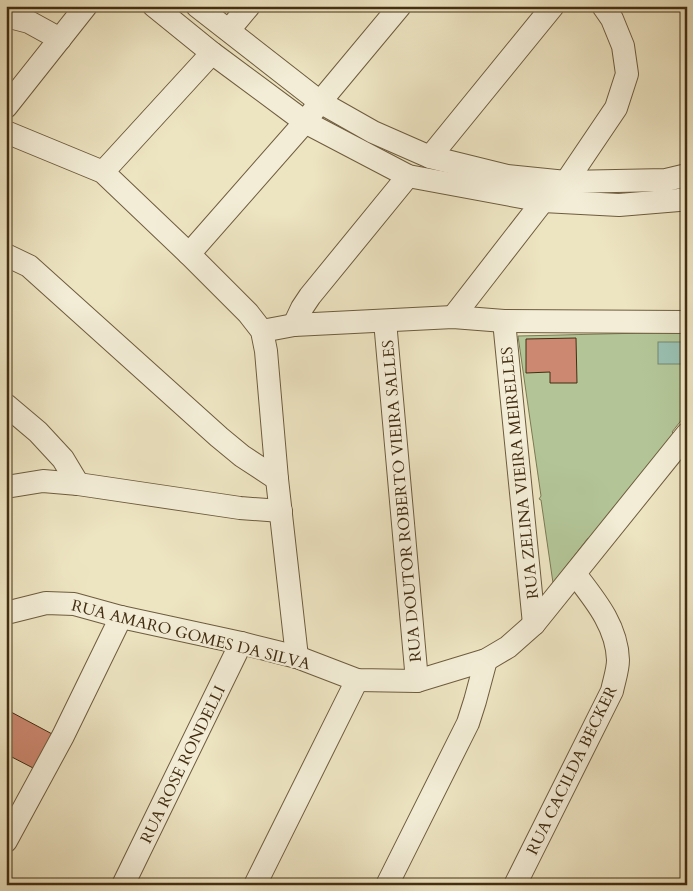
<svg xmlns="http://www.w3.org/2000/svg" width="693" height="891" viewBox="0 0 693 891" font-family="Cardo,serif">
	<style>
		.green { fill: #b3c597; stroke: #7b7a54 }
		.water { fill: #99bfb0; stroke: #778571 }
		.building { fill: #cc8870; stroke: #432e12 }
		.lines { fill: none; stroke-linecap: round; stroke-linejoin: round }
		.minor-casing { stroke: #6e5c3e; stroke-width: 24 }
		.minor { stroke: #f3edd7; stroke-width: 22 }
		.labels { text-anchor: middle; stroke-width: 4.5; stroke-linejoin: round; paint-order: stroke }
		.street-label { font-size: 16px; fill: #432e12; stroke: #f3edd7 }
	</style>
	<rect width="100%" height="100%" fill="#ede4c1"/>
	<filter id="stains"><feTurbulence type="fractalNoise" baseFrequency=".004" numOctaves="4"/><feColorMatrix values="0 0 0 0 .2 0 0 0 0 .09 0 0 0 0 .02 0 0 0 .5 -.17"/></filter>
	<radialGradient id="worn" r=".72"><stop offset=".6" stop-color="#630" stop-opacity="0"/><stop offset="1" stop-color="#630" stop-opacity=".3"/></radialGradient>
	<polygon class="green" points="687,332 687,413 672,432 675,435 590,540 588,538 553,583 541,500 539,499 541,496 518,336"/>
	<rect class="water" x="658" y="342" width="29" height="22"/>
	<g class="building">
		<polygon points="576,338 577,383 550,383 550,372 526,373 526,339"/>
		<polygon points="11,712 54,735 35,769 6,754 6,721"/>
	</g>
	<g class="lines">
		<defs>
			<g id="minor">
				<polyline points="154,6 212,53 305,122 408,176 543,201 619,205 679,200 687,198"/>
				<polyline points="197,6 320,102 373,132 430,157 507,176 566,182 666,180 687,175"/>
				<polyline points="6,16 29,22 60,39"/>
				<polyline points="229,30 249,6"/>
				<polyline points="6,107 86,6"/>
				<polyline points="6,132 103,172 189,254 248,313 262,331 266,351 277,479 297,657"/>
				<polyline points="430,157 553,6"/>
				<polyline points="103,172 212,53"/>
				<polyline points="189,254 305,122 320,102 400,6"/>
				<polyline points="6,255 29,266 219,437 242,456 277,479"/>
				<polyline points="453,317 543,201 566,182 616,108 627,74 623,46 612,19 603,6"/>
				<polyline points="385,321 417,681"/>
				<polyline points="504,321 534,624"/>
				<polyline points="294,325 302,308 310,296 408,176"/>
				<polyline points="262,331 294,325 453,317 504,321 687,322"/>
				<polyline points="6,405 38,432 63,459 78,484"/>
				<polyline points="6,487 43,481 78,484 240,508 281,511"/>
				<polyline points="6,613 46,603 74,604 121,617 241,643 297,657 357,680 417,681 486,660 508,647 534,624 687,434"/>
				<polyline points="6,841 63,736 121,617"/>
				<polyline points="123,885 241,643"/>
				<polyline points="255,885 357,680"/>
				<polyline points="387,885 468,723 475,701 486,660"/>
				<path d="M515 885 612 691C614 681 618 670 618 660 617 626 595 600 575 574"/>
			</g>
		</defs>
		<use href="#minor" class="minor-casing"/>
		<use href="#minor" class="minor"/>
	</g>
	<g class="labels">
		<g class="street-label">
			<text transform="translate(519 473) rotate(-96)" y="6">RUA ZELINA VIEIRA MEIRELLES</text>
			<text transform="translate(401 501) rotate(-95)" y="6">RUA DOUTOR ROBERTO VIEIRA SALLES</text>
			<text transform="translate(191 634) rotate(14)" y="6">RUA AMARO GOMES DA SILVA</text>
			<text transform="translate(182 764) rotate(-64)" y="6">RUA ROSE RONDELLI</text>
			<text transform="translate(571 770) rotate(-64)" y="6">RUA CACILDA BECKER</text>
		</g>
	</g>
	<rect width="693" height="891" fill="none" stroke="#ede4c1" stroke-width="25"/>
	<rect x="8" y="8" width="678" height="876" fill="none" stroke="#432e12" stroke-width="2.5"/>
	<rect x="12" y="12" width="668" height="866" fill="none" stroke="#432e12"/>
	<rect width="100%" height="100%" filter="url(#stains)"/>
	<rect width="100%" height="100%" fill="url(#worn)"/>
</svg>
